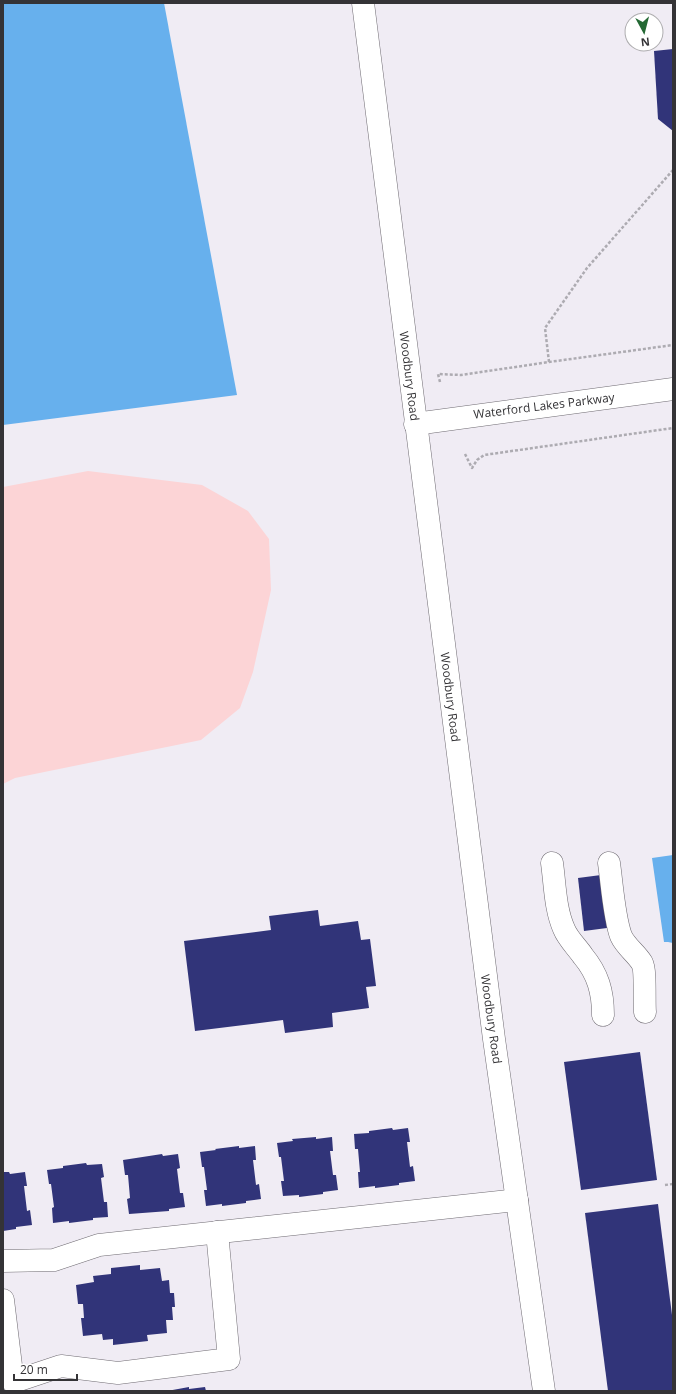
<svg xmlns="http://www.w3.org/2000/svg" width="676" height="1394" viewBox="0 0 676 1394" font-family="'Open Sans',sans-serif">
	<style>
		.green { fill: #fcd4d6 }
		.water { fill: #67b0ed }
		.building { fill: #313479 }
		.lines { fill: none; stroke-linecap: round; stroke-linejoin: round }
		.minor-casing { stroke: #6f6b72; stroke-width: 23 }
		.path { stroke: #adabb1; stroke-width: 2.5; stroke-dasharray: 3 2; stroke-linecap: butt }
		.minor { stroke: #fff; stroke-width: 22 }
		.labels { text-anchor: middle; stroke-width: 4; stroke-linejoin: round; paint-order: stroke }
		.street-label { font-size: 12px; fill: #343336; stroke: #fff }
	</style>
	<rect width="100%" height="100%" fill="#f0ecf4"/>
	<polygon class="green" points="88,471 202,485 248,511 269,539 271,590 253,672 240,708 201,740 15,778 3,784 3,487"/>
	<g class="water">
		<polygon points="3,3 164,3 237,395 3,425"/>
		<polygon points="673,855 673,943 668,942 664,942 652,858"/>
	</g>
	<g class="building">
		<polygon points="673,49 673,131 658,119 654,51"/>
		<polygon points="601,875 607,928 584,931 578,878"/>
		<polygon points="318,910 320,926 358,921 361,940 370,939 376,986 366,987 369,1008 332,1013 333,1027 285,1033 283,1020 195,1031 184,941 271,930 269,916"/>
		<polygon points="640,1052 657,1180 581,1190 564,1062"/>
		<polygon points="392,1128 393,1130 408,1128 410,1142 407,1142 410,1167 413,1166 415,1181 399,1183 399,1185 375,1188 375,1186 359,1188 358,1172 360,1172 358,1149 355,1149 354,1134 369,1133 369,1131"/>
		<polygon points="316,1137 316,1139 332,1137 333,1151 330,1151 333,1175 336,1175 338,1190 323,1192 323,1194 299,1197 299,1195 283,1196 281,1181 284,1181 281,1157 279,1157 277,1143 293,1141 292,1139"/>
		<polygon points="239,1146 239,1148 255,1146 256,1160 253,1160 256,1185 259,1184 261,1199 246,1201 246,1203 222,1206 222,1204 206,1206 204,1190 207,1190 204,1167 202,1167 200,1152 216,1150 215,1149"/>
		<polygon points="162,1154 163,1156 178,1154 180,1168 177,1169 180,1193 183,1193 185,1207 169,1209 169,1211 129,1214 127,1199 130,1198 128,1175 125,1175 123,1160"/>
		<polygon points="86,1163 87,1165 102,1164 104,1177 101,1178 104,1202 107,1202 108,1217 93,1218 93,1220 69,1223 69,1221 53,1223 52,1208 54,1207 51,1184 49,1184 47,1170 63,1168 63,1166"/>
		<polygon points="3,1172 9,1172 10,1174 25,1172 27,1186 24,1186 27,1211 30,1210 32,1225 16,1227 16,1229 3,1231"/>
		<polygon points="658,1204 673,1323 673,1391 608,1391 585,1213"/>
		<polygon points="140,1265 140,1270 160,1268 162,1281 169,1280 170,1293 174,1293 175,1307 172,1307 173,1320 166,1320 167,1333 147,1335 148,1341 113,1345 113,1339 103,1340 102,1334 83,1336 81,1318 84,1318 83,1304 78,1304 76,1285 94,1282 93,1276 111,1274 111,1268"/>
		<polygon points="189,1387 189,1389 205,1387 206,1391 167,1391"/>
	</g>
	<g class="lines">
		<defs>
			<g id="minor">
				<polyline points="363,3 494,1039 544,1391"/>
				<polyline points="415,424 673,389"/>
				<path d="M552 863C555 884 555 909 564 929 568 939 577 947 583 956 598 974 603 992 603 1015"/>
				<path d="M609 863C612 884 614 917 621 936 626 947 636 953 642 963 646 970 644 1002 645 1012"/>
				<polyline points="3,1261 54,1260 99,1245 517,1200"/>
				<polyline points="3,1300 13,1382 61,1366 118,1373 229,1359 217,1232"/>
			</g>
		</defs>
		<use href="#minor" class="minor-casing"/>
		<g class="path">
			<polyline points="549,362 545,328 587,268 673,170"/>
			<polyline points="440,382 438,374 461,375 549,362 673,345"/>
			<polyline points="465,454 472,468 477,460 484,455 673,428"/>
			<polyline points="665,1185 673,1184"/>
		</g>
		<use href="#minor" class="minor"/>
	</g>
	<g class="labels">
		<g class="street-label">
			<text transform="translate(409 376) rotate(83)" y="4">Woodbury Road</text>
			<text transform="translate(544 406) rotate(-7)" y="4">Waterford Lakes Parkway</text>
			<text transform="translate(450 697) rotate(83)" y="4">Woodbury Road</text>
			<text transform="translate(491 1019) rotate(82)" y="4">Woodbury Road</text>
		</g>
	</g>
	<rect width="676" height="1394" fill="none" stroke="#343336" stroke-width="8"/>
	<g transform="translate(644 32) rotate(173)"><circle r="19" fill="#ffffff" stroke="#aeadaf"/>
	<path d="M0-3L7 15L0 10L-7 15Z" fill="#246934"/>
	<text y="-6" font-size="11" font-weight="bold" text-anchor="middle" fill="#343336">N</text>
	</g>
	<path d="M14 1374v6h63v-6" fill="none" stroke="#343336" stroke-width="2"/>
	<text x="20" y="1374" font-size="12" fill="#343336" stroke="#ffffff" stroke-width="3" paint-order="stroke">20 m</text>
</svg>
